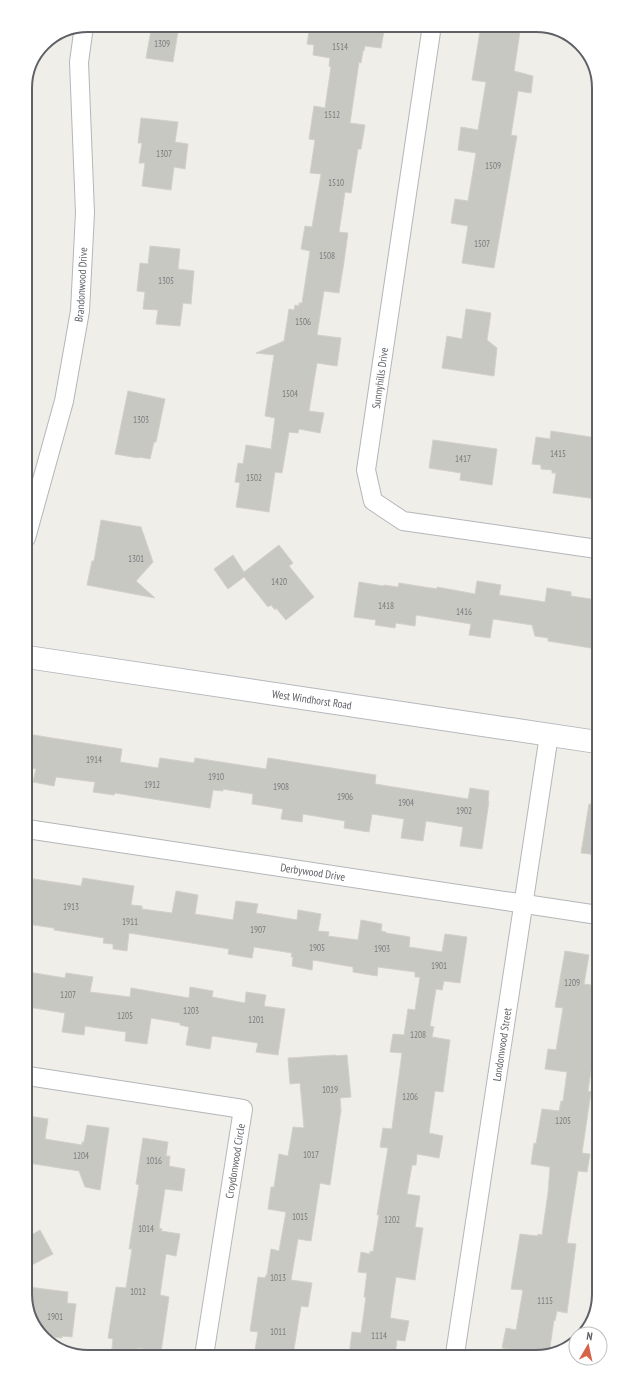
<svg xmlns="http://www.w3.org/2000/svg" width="624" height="1382" viewBox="0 0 624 1382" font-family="'PT Sans Narrow',sans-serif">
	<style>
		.building { fill: #c8c8c2; stroke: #d3d1c7 }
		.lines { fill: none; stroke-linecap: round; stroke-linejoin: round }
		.street-casing { stroke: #b5b6ba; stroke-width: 20 }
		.secondary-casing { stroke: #b6b8bd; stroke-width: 24 }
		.street { stroke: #fff; stroke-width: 18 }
		.secondary { stroke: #fff; stroke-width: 22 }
		.labels { text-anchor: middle; stroke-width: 4; stroke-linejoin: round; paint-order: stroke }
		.number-label { font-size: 9px; fill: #797b7d }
		.street-label { font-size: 11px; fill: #5f6166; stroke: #fff }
		.rim { fill: none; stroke: #5f6166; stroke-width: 2 }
	</style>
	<rect width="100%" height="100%" fill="#efeee8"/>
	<g class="building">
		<polygon points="152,25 179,25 173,62 146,58"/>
		<polygon points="310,25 385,25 381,48 365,46 364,51 363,51 361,63 359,62 350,123 365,125 361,149 358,149 351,193 345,192 339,232 348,233 344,262 339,293 324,291 317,335 341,338 337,366 317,363 309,411 324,413 320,433 299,429 298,433 289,432 282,473 275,472 269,512 236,507 240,483 235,482 238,463 243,464 246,445 271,449 275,418 265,416 274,355 256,353 284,341 289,309 294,310 295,305 299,306 299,303 302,303 310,251 301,249 305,226 312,227 321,174 310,173 315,140 309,139 314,106 325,108 331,67 329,66 330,58 313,55 314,45 307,44"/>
		<polygon points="481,25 521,25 514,71 533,76 531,93 518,91 511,135 517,136 494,268 462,263 468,226 451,223 455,199 468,201 476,153 458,150 461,127 478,130 486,82 472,80"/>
		<polygon points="141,118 178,122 175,142 188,144 185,169 174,167 171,190 142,186 145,163 139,163 142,143 138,143"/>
		<polygon points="150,246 180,249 178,269 194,271 191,304 183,303 180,326 156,324 158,310 143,309 145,292 137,291 140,263 148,264"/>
		<polygon points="466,309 491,313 487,340 497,348 494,376 442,368 447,336 462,339"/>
		<polygon points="128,391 165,399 156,442 154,442 150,459 139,457 139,458 115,454"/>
		<polygon points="551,431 597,438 597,499 553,493 556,473 552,473 552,470 541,469 541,465 532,464 536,437 550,439"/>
		<polygon points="433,440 497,449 492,485 460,480 461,473 429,468"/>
		<polygon points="101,520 141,527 153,562 136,581 155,598 87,585 92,561 94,561"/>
		<polygon points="279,545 293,563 289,566 314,597 286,620 276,608 275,610 271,605 268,607 244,577 228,589 214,569 233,555 244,572"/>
		<polygon points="477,581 501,585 499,595 545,602 547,588 571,592 571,596 597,600 597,649 548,641 548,638 535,636 532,625 493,619 490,638 469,635 471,624 416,615 415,626 396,623 395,628 375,625 376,620 354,617 359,582 383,586 384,585 398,587 399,583 437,589 437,587 475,594"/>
		<polygon points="27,734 122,749 120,762 158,768 160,758 194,763 195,758 266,769 268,758 376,775 375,784 468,799 470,788 489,791 488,801 489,801 482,849 460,846 463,827 426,821 423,841 401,838 404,819 372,814 369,832 344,828 345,821 303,814 302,822 281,819 283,809 252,804 253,794 223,789 223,791 213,790 210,808 115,793 114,795 93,792 95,782 56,777 54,786 33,782 36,769 27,767"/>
		<polygon points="589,804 598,805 598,855 581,853"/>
		<polygon points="27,878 81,886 83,878 134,886 131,905 142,906 142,909 172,913 176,891 198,895 195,914 233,920 236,901 258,904 256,913 297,920 298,910 321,914 318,931 329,932 328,936 358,940 361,920 382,924 381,931 386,932 386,933 410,937 409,947 442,952 445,934 467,937 460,983 444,981 442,990 436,989 430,1026 434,1027 432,1037 450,1040 443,1092 435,1091 429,1133 443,1136 439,1158 417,1154 416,1165 412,1165 407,1194 420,1196 415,1227 423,1228 415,1280 396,1277 390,1318 409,1321 405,1341 397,1340 395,1355 349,1355 352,1332 361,1333 366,1297 364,1297 367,1273 358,1272 361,1252 370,1254 370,1251 373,1252 379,1215 377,1215 388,1148 380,1147 383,1128 391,1129 392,1128 402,1053 390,1052 393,1034 404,1035 408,1009 415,1010 420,977 415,977 415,972 378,967 377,976 353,972 353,967 313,960 312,970 292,966 293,957 291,957 292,953 254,947 252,958 228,954 229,949 129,933 127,951 113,949 113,944 103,943 104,938 54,930 54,928 27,924"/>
		<polygon points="565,951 589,955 584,984 598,986 598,1023 588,1091 591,1092 582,1153 590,1154 587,1172 578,1171 571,1216 567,1243 576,1244 567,1313 557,1311 555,1321 554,1320 549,1354 521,1354 521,1351 502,1348 506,1328 516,1330 523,1290 511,1289 520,1234 538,1236 538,1234 542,1235 548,1193 550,1167 531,1164 534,1143 536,1144 542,1109 559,1111 561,1101 563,1101 567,1072 545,1069 548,1049 556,1050 563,1008 555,1007"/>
		<polygon points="28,972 65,978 66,973 93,977 90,992 130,997 131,988 189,998 190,987 213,991 212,997 245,1003 246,992 266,995 264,1006 285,1009 278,1055 256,1052 258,1043 212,1036 210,1049 186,1045 189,1027 180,1025 180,1023 151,1018 147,1044 125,1041 126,1032 85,1026 84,1035 62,1032 65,1013 28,1007"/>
		<polygon points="336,1055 336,1056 347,1055 351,1097 340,1098 341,1110 330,1185 320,1183 311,1241 298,1239 291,1280 312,1283 308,1307 301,1306 293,1355 254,1356 258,1332 250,1331 258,1277 265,1278 266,1275 267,1275 271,1249 279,1251 286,1212 268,1209 271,1187 274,1187 279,1154 288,1156 293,1127 304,1128 300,1083 290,1084 288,1058"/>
		<polygon points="28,1116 48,1119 45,1139 82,1145 82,1142 84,1142 87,1125 109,1128 100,1190 85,1187 79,1171 28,1163"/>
		<polygon points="143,1138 168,1142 166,1156 170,1156 169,1166 185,1169 182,1191 165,1189 159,1228 162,1229 161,1231 180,1234 176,1256 166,1254 160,1295 169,1297 161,1352 138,1348 136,1356 111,1357 113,1339 108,1338 116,1287 126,1288 132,1249 129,1249 139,1185 136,1184"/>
		<polygon points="40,1230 53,1254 28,1267 28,1237"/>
		<polygon points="28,1287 68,1292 67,1303 76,1304 72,1337 62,1336 62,1338 44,1336 35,1323 36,1311 28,1310"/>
	</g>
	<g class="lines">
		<defs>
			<g id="street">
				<polyline points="432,25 366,470 373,501 403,521 597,549"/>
				<path id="s1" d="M26 538 64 401 80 311 85 213 79 62 84 26"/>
				<path id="s2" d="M27 829 598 915"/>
				<polyline points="28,1076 243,1109 204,1356"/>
				<path id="s3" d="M455 1354 549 735"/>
			</g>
			<g id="secondary">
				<path id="s4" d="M27 657 597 742"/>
			</g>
		</defs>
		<use href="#street" class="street-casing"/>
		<use href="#secondary" class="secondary-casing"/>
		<use href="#street" class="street"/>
		<use href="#secondary" class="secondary"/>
	</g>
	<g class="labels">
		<g class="number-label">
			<text x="162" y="47">1309</text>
			<text x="340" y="50">1514</text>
			<text x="332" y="118">1512</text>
			<text x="164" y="157">1307</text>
			<text x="493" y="169">1509</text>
			<text x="336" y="186">1510</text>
			<text x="482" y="247">1507</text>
			<text x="327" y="259">1508</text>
			<text x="166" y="284">1305</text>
			<text x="303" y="325">1506</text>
			<text x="290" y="397">1504</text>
			<text x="141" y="423">1303</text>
			<text x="558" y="457">1415</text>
			<text x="463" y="462">1417</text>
			<text x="254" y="481">1502</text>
			<text x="136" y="562">1301</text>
			<text x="279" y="585">1420</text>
			<text x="386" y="609">1418</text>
			<text x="464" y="615">1416</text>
			<text x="94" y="763">1914</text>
			<text x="216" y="780">1910</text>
			<text x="152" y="788">1912</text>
			<text x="281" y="790">1908</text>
			<text x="345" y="800">1906</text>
			<text x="406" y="806">1904</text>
			<text x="464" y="814">1902</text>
			<text x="71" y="910">1913</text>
			<text x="130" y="925">1911</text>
			<text x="258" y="933">1907</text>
			<text x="317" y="951">1905</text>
			<text x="382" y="952">1903</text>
			<text x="439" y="969">1901</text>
			<text x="572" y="986">1209</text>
			<text x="68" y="998">1207</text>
			<text x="191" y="1014">1203</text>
			<text x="125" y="1019">1205</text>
			<text x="256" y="1023">1201</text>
			<text x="418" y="1038">1208</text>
			<text x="330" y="1093">1019</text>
			<text x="410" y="1100">1206</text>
			<text x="563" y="1124">1205</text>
			<text x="311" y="1158">1017</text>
			<text x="81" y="1159">1204</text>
			<text x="154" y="1164">1016</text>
			<text x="300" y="1220">1015</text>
			<text x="392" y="1223">1202</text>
			<text x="146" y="1232">1014</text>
			<text x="278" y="1281">1013</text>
			<text x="138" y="1295">1012</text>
			<text x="545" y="1304">1115</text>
			<text x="55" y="1320">1901</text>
			<text x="278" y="1335">1011</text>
			<text x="379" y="1339">1114</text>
		</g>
		<g class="street-label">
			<text dy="4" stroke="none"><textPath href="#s1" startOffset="260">Brandonwood Drive</textPath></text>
			<text transform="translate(380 378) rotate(-82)" y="4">Sunnyhills Drive</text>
			<text dy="4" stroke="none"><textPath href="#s4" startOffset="288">West Windhorst Road</textPath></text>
			<text dy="4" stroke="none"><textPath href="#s2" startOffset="289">Derbywood Drive</textPath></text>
			<text dy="4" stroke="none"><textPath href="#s3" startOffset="313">Londonwood Street</textPath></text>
			<text transform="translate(235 1161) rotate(-81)" y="4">Croydonwood Circle</text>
		</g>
	</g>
	<path d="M0 0H624V1382H0ZM88 32H536A56 56 0 0 1 592 88V1294A56 56 0 0 1 536 1350H88A56 56 0 0 1 32 1294V88A56 56 0 0 1 88 32Z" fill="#fff" fill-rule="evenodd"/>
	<path class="rim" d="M88 32H536A56 56 0 0 1 592 88V1294A56 56 0 0 1 536 1350H88A56 56 0 0 1 32 1294V88A56 56 0 0 1 88 32Z"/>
	<g transform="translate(588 1346) rotate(9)"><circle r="19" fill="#ffffff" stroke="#bfc0c2"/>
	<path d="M0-3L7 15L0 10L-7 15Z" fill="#d46349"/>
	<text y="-6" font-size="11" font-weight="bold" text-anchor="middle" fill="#5f6166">N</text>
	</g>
</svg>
